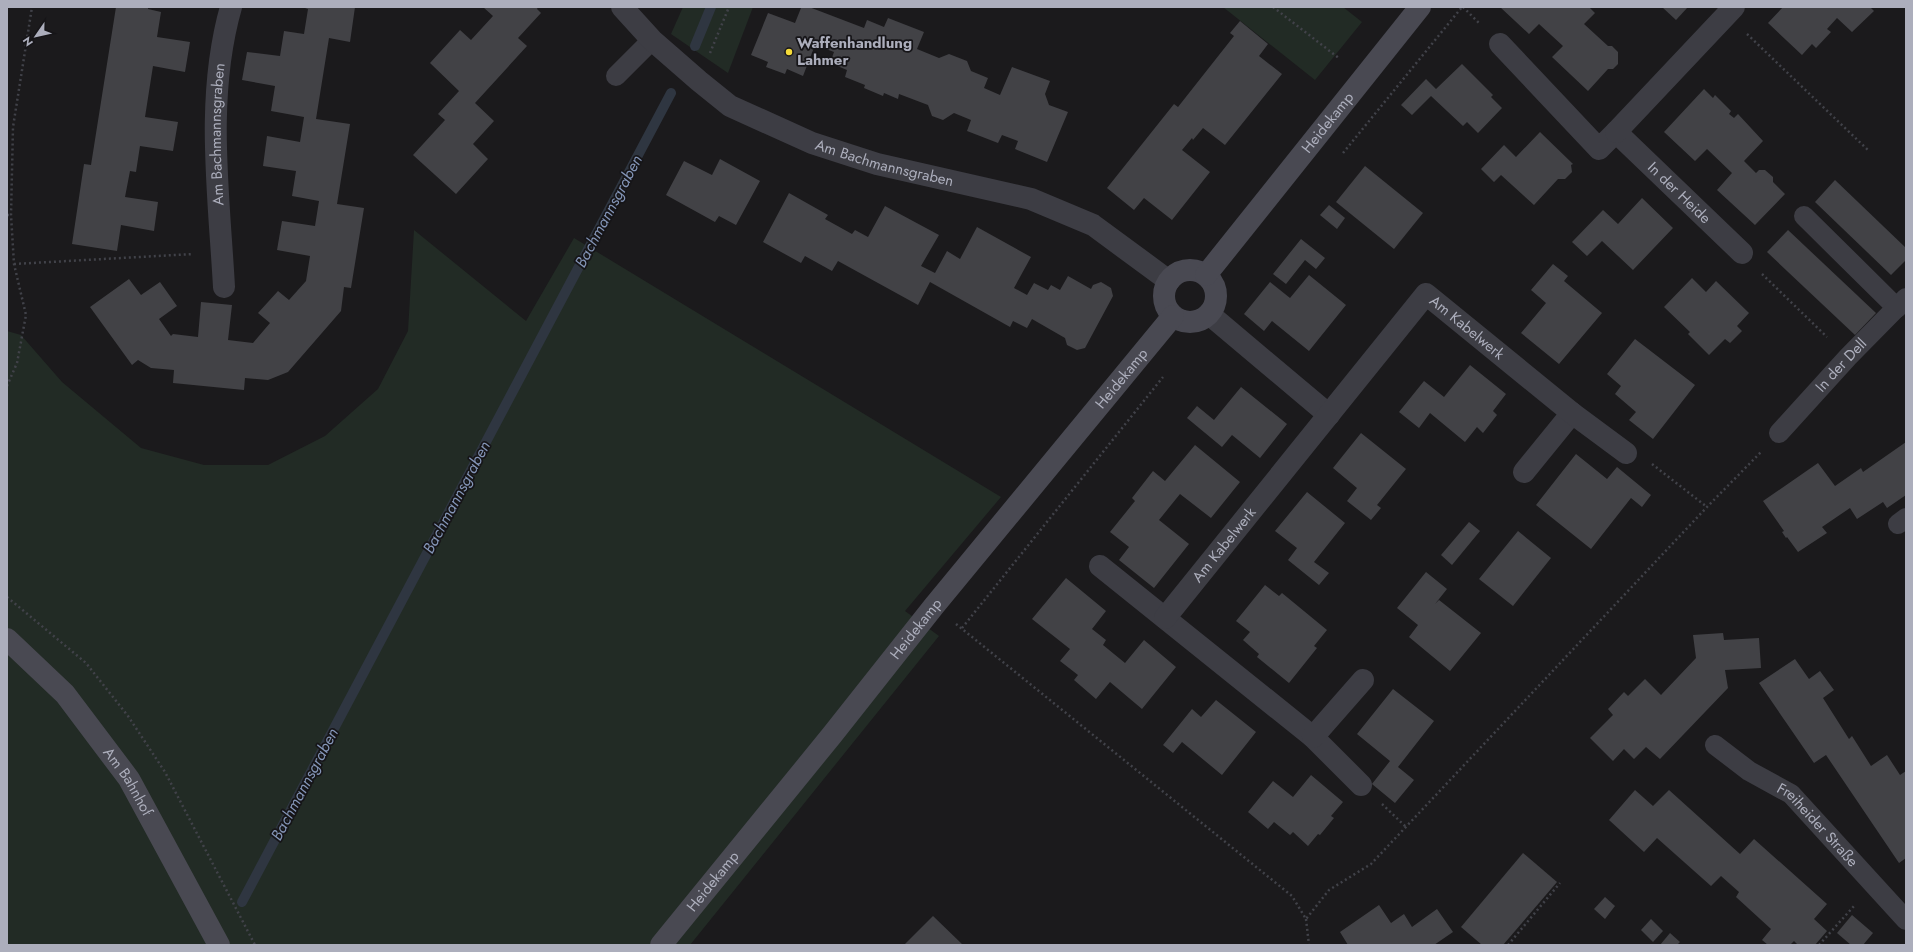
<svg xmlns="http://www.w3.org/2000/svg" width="1913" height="952" viewBox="0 0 1913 952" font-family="Jost,sans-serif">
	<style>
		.green { fill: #222b25 }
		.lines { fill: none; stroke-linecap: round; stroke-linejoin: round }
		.stream { stroke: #2f3641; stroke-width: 10 }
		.building { fill: #424246 }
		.path { stroke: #414249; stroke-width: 2.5; stroke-dasharray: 2 3; stroke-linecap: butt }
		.lane { stroke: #3d3d44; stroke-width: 20 }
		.street { stroke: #3d3d44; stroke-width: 22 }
		.secondary { stroke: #494952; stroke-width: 22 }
		.poi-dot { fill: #f5db39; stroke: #161518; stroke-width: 1.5 }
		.labels { text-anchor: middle; stroke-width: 3.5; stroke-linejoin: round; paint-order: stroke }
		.poi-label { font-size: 15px; font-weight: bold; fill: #acaebc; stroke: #161518; text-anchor: start }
		.street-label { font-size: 15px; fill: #acaebc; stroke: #161518 }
		.water-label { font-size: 16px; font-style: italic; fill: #8495b7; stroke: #161518 }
	</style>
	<rect width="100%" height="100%" fill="#1b1a1c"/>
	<g class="green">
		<polygon points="683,7 753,7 728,73 671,34"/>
		<polygon points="1223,7 1343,7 1362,22 1315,80"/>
		<polygon points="414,230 526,321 574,238 1001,497 905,611 939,636 690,945 7,945 7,331 21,335 62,382 141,448 204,465 268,465 325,436 378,389 408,331"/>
	</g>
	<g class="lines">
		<g class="stream">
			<polyline points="695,46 711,7"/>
			<polyline points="242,902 671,93"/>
		</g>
	</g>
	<g class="building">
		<polygon points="116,7 148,7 148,9 161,12 157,37 190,42 185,72 153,66 145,117 178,122 173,151 140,146 136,172 130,171 125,197 158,202 154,231 121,225 117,251 72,244 84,164 91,165"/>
		<polygon points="302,7 355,7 350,42 329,38 316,119 350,124 337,204 364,208 351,288 344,287 341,311 288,372 268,380 245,378 244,390 173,383 174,370 151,368 138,360 132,365 90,307 129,279 141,295 160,282 177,306 159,319 171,336 173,334 198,337 201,302 232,305 228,340 253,343 270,323 258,313 278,291 289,300 306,281 310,256 277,250 282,221 315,226 319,201 292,196 296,171 263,166 267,136 300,142 304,117 271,111 275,86 242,80 247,52 280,56 284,31 304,34 308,9"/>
		<polygon points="483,7 538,7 537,9 541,13 518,38 527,46 475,103 494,121 473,144 488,159 456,194 413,155 445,120 438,114 459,91 430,63 460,30 471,40 493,16"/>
		<polygon points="803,7 809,7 864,28 867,20 884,27 888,18 924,32 917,49 939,58 949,54 967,61 971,71 988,78 984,88 1000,95 1012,67 1050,81 1045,94 1049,105 1068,112 1047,162 1015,149 1018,141 1002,135 998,143 967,131 971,120 954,113 943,120 932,116 928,105 899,94 898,99 884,93 883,96 864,88 865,85 845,77 847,70 830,63 834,52 815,45 803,76 787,69 785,74 766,67 768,62 751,55 768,13 795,23 801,8"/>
		<polygon points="1500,7 1589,7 1595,13 1584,24 1608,46 1612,46 1618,52 1618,64 1613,69 1608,69 1588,91 1552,57 1563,46 1539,24 1529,34"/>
		<polygon points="1662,7 1688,7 1676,20"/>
		<polygon points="1783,7 1870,7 1874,11 1852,32 1837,18 1827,29 1831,32 1816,48 1812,44 1802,55 1768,23"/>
		<polygon points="1240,21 1268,44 1259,56 1282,74 1225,145 1203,128 1193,140 1192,138 1182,150 1210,172 1172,220 1144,198 1134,210 1107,188 1174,104 1178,107 1234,36 1230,33"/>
		<polygon points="1462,64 1493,95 1491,97 1502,108 1478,133 1467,122 1463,126 1431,96 1412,115 1401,105 1426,79 1436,89"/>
		<polygon points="1704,89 1713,98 1715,95 1731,111 1729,114 1734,118 1738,114 1763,141 1744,161 1756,173 1759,170 1765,170 1773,177 1773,182 1785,194 1755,225 1717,190 1732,173 1707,149 1695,161 1664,132"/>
		<polygon points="1540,132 1573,164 1571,165 1572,172 1565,179 1558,179 1534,205 1501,175 1494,182 1481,169 1504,145 1516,157"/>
		<polygon points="720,159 760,181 736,225 719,216 715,222 666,195 684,161 712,175"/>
		<polygon points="1365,166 1423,213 1394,249 1336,202"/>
		<polygon points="1835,180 1906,248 1906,260 1891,275 1815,202"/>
		<polygon points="789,193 828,215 825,219 852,234 855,230 868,237 885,206 939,235 921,266 935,273 947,251 960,259 977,227 1031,257 1014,288 1027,295 1034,283 1048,290 1051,285 1060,290 1068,276 1091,289 1093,285 1101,282 1111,288 1113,296 1085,348 1077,350 1067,345 1065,338 1032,319 1027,328 1013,321 1010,327 930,282 918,305 838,261 832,271 805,256 801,263 763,242"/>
		<polygon points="1642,198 1673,228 1633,270 1602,241 1587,256 1572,242 1603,210 1618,224"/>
		<polygon points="1329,205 1345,218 1337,229 1320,215"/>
		<polygon points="1788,230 1876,313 1855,335 1767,252"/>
		<polygon points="1301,239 1325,258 1316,269 1305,260 1286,284 1273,274"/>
		<polygon points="1553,264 1568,276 1564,281 1602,313 1559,364 1521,333 1546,303 1531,290"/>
		<polygon points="1309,275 1346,305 1309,351 1272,321 1264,331 1244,314 1270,282 1290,298"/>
		<polygon points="1692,278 1706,292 1716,281 1749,313 1737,326 1742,331 1730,343 1725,339 1709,355 1688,334 1690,332 1664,307"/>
		<polygon points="1635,339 1695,385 1653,439 1629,420 1636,412 1615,394 1621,386 1607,374"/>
		<polygon points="1470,365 1506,394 1493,411 1497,415 1483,433 1477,427 1465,442 1430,413 1419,428 1399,412 1424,381 1444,397"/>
		<polygon points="1241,387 1287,424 1260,458 1232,435 1222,447 1187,418 1197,406 1214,420"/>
		<polygon points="1361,433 1406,469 1377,505 1381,508 1371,520 1347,501 1357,488 1333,468"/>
		<polygon points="1906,442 1906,495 1887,508 1883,502 1857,519 1850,508 1822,527 1827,533 1798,552 1787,537 1786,538 1782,532 1784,531 1763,501 1818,463 1835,486 1861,468 1863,472"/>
		<polygon points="1195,445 1240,482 1211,518 1180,494 1159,520 1189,544 1154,588 1119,560 1129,547 1110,532 1135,501 1132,498 1153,471 1165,481"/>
		<polygon points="1576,454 1607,479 1617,467 1651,495 1642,507 1631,498 1591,549 1536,505"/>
		<polygon points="1307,492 1345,523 1314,562 1329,573 1319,585 1288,560 1297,548 1275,531"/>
		<polygon points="1469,522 1480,531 1452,565 1441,555"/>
		<polygon points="1518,531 1551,558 1513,606 1479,579"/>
		<polygon points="1426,572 1447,589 1435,604 1439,600 1481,633 1450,671 1409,637 1418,625 1397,608"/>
		<polygon points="1066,578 1106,611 1092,629 1106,640 1103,645 1125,663 1144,640 1176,667 1142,709 1110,682 1096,699 1074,680 1078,675 1060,661 1070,649 1032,619"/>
		<polygon points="1265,585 1279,596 1282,593 1327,630 1314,646 1317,648 1289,683 1257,657 1259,654 1243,640 1250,632 1236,621"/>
		<polygon points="1723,633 1724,640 1759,638 1761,668 1725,670 1728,688 1660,759 1646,747 1634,759 1624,749 1613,761 1590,738 1613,715 1608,709 1624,692 1628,696 1645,679 1661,695 1696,658 1693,635"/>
		<polygon points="1795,659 1809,679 1820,671 1834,690 1823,698 1849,739 1852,736 1871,766 1887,755 1900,775 1906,771 1906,858 1899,863 1826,755 1814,763 1759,683"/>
		<polygon points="1393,689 1434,721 1398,767 1414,780 1395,803 1372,784 1390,761 1357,734"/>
		<polygon points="1216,700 1256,732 1222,775 1182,742 1173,753 1163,745 1192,709 1201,717"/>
		<polygon points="1311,775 1343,802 1331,816 1334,818 1320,835 1318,834 1308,846 1293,832 1290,835 1274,822 1268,829 1248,812 1273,781 1293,797"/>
		<polygon points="1635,790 1653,806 1669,790 1740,854 1754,839 1827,904 1814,919 1827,931 1815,945 1798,945 1794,941 1790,945 1768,945 1762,940 1771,929 1736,897 1739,892 1721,876 1711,886 1657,838 1644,852 1609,820"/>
		<polygon points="1523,853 1557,882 1503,945 1482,945 1461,927"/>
		<polygon points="1605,897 1615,906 1605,919 1594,909"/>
		<polygon points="1379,905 1391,923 1404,914 1412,927 1437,909 1453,932 1434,945 1348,945 1340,932"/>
		<polygon points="1852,915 1873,933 1863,945 1851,945 1837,933"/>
		<polygon points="933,916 963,945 904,945"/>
		<polygon points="1651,919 1663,931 1653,942 1641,930"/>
		<polygon points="1670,933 1680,942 1677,945 1660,945"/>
	</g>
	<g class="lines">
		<g class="path">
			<polyline points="1273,7 1340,59"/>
			<polyline points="1463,7 1480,24"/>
			<polyline points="1747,34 1869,151"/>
			<polyline points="710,53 729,7"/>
			<polyline points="1343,153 1462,7"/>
			<polyline points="7,215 11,215"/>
			<polyline points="14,264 193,254"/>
			<polyline points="1762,274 1827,337"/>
			<polyline points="7,386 17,363 26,315 14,264 11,215 13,127 32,7"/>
			<polyline points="1652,464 1707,507"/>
			<polyline points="7,597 86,663 128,716 165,772 255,945"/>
			<polyline points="956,624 1292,896 1306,919 1329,890 1371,864 1707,507 1761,452"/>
			<polyline points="962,628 1163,377"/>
			<polyline points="1382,804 1406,827"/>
			<polyline points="1306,919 1309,945"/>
			<polyline points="1508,945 1560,883"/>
			<polyline points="1819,945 1854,906"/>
		</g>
		<g class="lane">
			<polyline points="616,76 652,40"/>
			<polyline points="1804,216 1897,308"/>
			<path id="s1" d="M1779 433 1848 357 1906 298"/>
			<polyline points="1898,524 1906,518"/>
			<path id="s2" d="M1715 745 1749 771 1791 794 1906 920"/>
		</g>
		<g class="street">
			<path id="s3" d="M622 7 652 40 699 81 730 106 812 143 877 164 1031 199 1093 225 1169 281"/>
			<path id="s4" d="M1500 44 1599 149 1616 132 1742 253"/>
			<polyline points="1616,132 1734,7"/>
			<path id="s5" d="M224 287C219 195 205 98 231 7"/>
			<polyline points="1209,314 1329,415"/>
			<polyline points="1524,472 1572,413"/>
			<polyline points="1100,566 1313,737 1361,785"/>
			<path id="s6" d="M1165 618 1426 294 1572 413 1626 453"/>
			<polyline points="1313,737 1363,680"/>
		</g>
		<g class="secondary">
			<circle cx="1190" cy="296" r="26"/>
			<path id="s7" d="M1206 275 1420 7"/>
			<path id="s8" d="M7 639 65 694 129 779 219 945"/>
			<path id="s9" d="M661 945 832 735 934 606 1173 316"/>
		</g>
	</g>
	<circle class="poi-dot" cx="789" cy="52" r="4"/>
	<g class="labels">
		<g class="poi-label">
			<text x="797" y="48">Waffenhandlung<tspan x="797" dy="17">Lahmer</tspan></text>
		</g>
		<g class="street-label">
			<text dy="5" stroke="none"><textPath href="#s7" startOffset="195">Heidekamp</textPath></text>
			<text dy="5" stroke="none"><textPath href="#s5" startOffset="153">Am Bachmannsgraben</textPath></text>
			<text dy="5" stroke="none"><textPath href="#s3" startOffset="312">Am Bachmannsgraben</textPath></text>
			<text dy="5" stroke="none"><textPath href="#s4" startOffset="256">In der Heide</textPath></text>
			<text dy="5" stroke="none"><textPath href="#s6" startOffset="469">Am Kabelwerk</textPath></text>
			<text dy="5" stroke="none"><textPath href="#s1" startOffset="92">In der Dell</textPath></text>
			<text dy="5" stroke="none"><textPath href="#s9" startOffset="730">Heidekamp</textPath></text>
			<text dy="5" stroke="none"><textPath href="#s6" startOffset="94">Am Kabelwerk</textPath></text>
			<text dy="5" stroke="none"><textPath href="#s9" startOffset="406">Heidekamp</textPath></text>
			<text dy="5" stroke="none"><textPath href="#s8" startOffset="188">Am Bahnhof</textPath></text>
			<text dy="5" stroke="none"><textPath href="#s2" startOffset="131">Freiheider Straße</textPath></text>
			<text dy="5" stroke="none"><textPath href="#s9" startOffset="82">Heidekamp</textPath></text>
		</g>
		<g class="water-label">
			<text transform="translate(608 211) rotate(-62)" y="6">Bachmannsgraben</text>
			<text transform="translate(456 497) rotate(-62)" y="6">Bachmannsgraben</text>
			<text transform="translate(304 784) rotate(-62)" y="6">Bachmannsgraben</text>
		</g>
	</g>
	<rect width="1913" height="952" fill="none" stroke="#acaebc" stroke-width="16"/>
	<g transform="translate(36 36) rotate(236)" stroke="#161518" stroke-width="3" paint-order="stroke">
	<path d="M0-3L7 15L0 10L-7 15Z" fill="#acaebc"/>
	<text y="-6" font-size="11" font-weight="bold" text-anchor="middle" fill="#acaebc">N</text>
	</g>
</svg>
